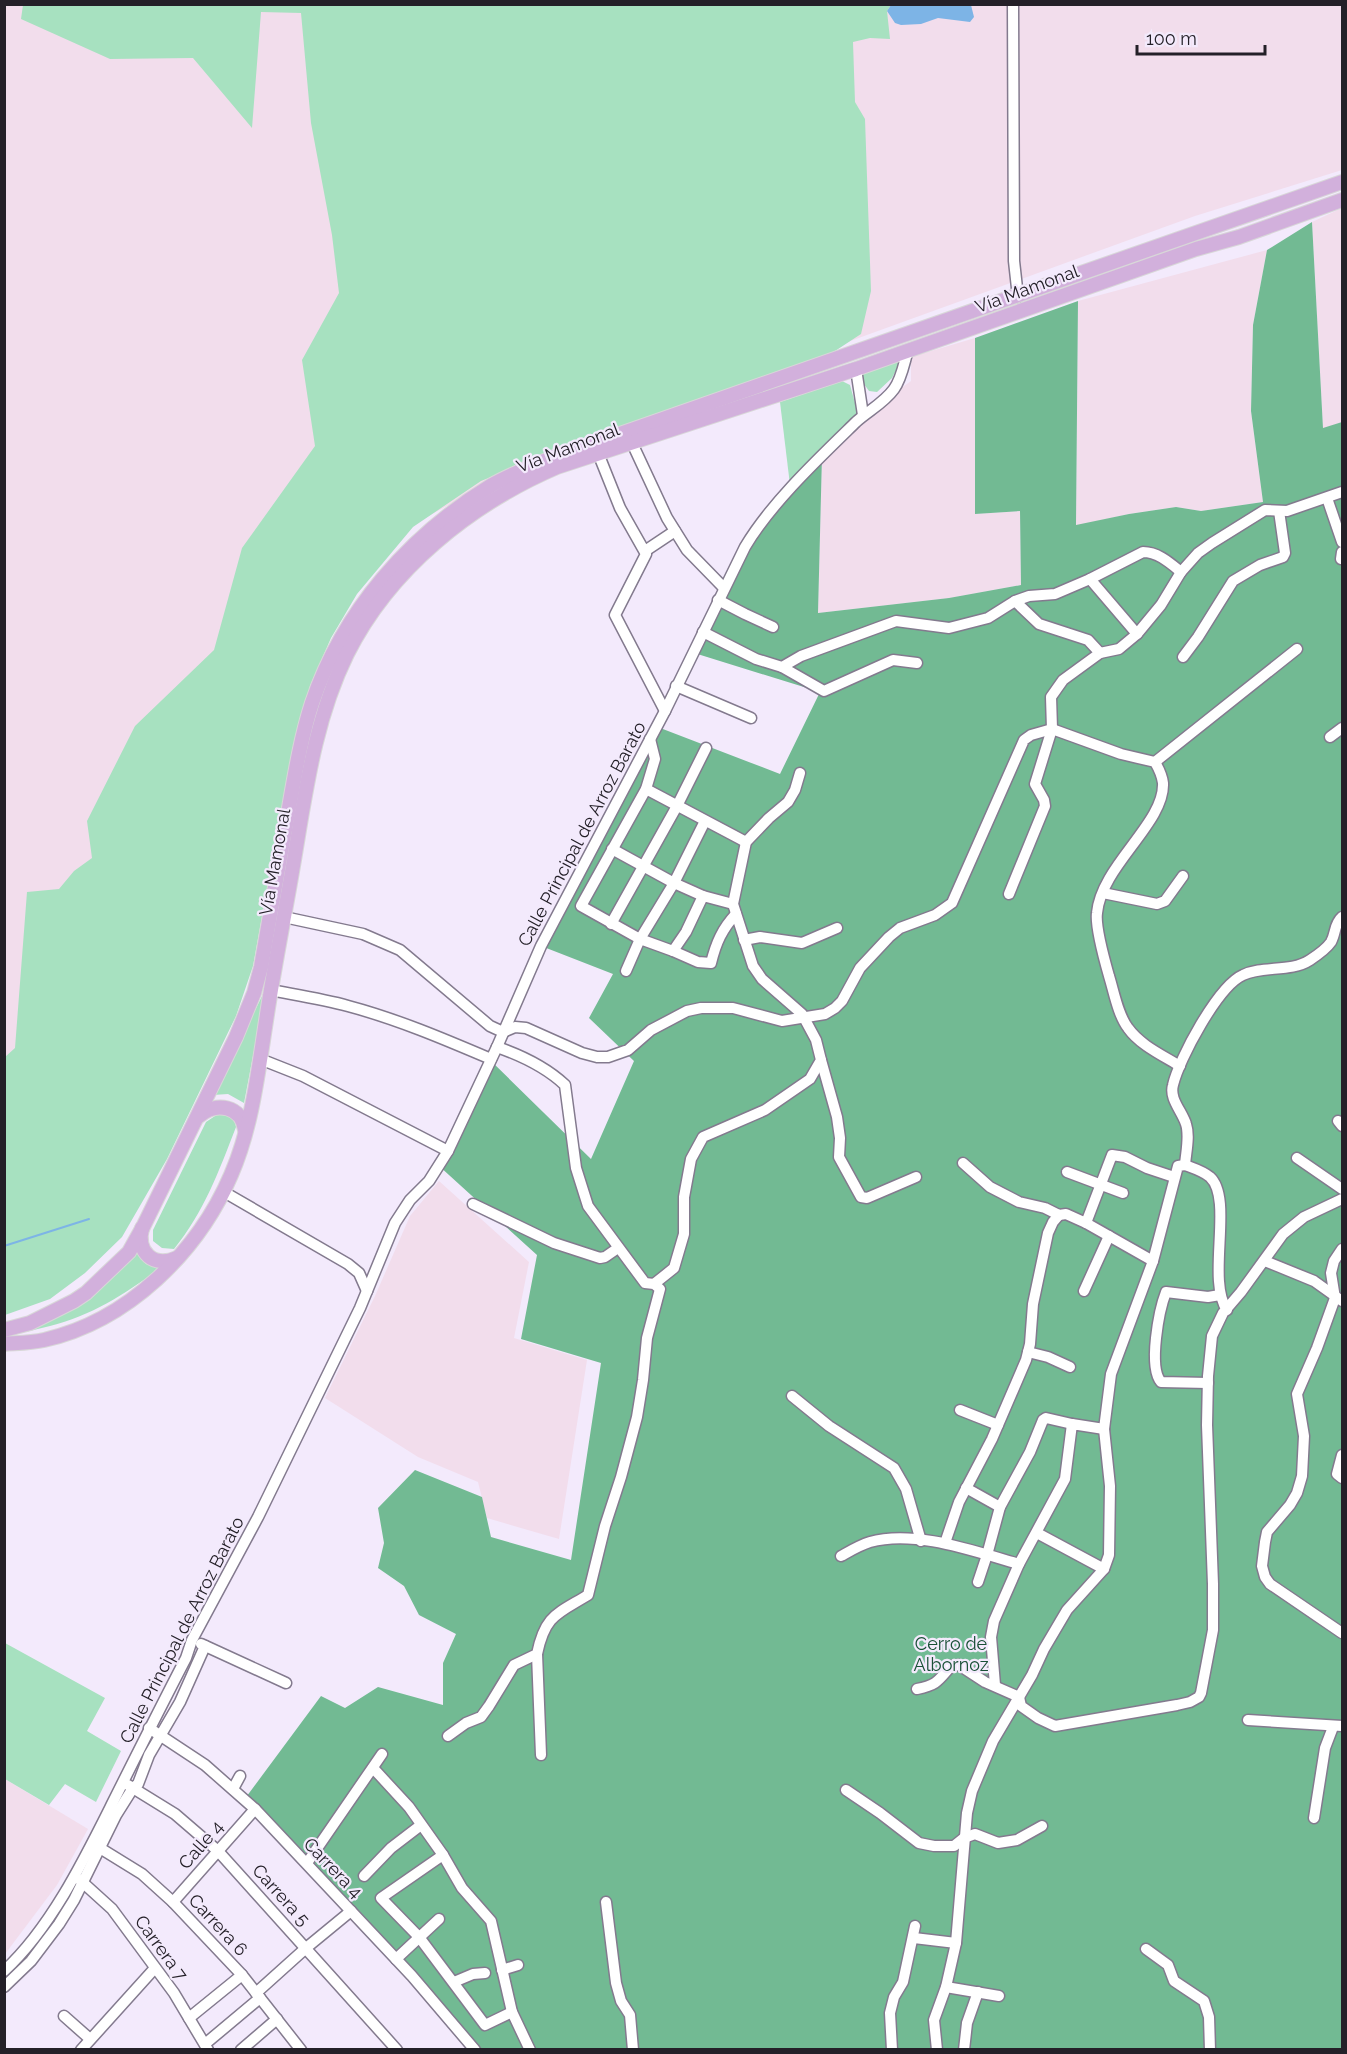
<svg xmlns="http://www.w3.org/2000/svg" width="1347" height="2054" viewBox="0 0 1347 2054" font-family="Raleway,sans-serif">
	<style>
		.industrial { fill: #f2ddec }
		.green { fill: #a7e1c0 }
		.forest { fill: #72ba93 }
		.water { fill: #7db4e6 }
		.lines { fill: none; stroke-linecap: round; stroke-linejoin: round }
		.stream { stroke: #7db4e6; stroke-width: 2 }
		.minor-casing { stroke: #837a8e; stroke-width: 13 }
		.major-casing { stroke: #d8d7d8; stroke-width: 16 }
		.minor { stroke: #fff; stroke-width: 10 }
		.major { stroke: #d2b0dc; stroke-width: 14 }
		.labels { text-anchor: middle; stroke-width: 4.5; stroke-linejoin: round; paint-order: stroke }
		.street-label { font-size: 18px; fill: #242028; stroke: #f3eafc }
		.park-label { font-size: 18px; fill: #195036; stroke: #f3eafc }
	</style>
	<rect width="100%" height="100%" fill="#f3eafc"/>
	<g class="industrial">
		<polygon points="4,5 1342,5 1342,170 1195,216 555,448 406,528 324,637 5,1292"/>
		<polygon points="1342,208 1342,422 1323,429 1312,222"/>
		<polygon points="1267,250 1253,325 1251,411 1263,502 1201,511 1176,507 1129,514 1076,526 1078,301"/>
		<polygon points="975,338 975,514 1020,511 1021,585 950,598 818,613 822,456 863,416 911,381 911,357"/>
		<polygon points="439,1181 529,1262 514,1338 587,1360 559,1539 487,1518 478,1482 418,1457 325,1398 375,1296 410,1216"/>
		<polygon points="5,1779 88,1829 57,1885 5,1954"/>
	</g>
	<g class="green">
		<polygon points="23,5 891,5 887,11 890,39 870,38 853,42 855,102 865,119 871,291 861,334 832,353 553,452 481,481 413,527 357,594 331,638 310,686 288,774 253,966 236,1016 167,1159 122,1237 85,1273 50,1299 5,1315 5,1057 15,1048 27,892 59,889 74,871 92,858 87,821 135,726 214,650 242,548 315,446 302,360 339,293 332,235 311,123 301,13 261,12 252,128 193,58 110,59 21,19"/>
		<polygon points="903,357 892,378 877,392 869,391 864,384 861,371"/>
		<polygon points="842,381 850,385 858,414 790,485 780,402"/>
		<polygon points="266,988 244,1103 228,1094 213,1095"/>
		<path d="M221 1112 234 1118 236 1127C219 1171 204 1212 174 1249L162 1248 153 1241V1230L206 1122Z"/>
		<path d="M134 1246 146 1264 160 1268C127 1293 91 1316 50 1326 35 1330 20 1333 5 1336L50 1318Z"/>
		<polygon points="5,1643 105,1698 87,1731 121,1751 96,1802 65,1784 49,1805 5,1779"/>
	</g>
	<polygon class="forest" points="1312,222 1323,428 1342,422 1342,2049 477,2049 244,1800 321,1696 345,1708 378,1687 443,1705 443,1663 456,1634 419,1615 404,1586 378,1568 384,1543 378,1508 415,1470 482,1497 491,1537 571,1560 601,1363 521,1339 537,1255 438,1165 490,1060 591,1159 634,1061 589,1018 613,974 536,944 655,726 780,774 820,692 691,652 744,546 822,456 818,613 949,598 1021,585 1020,511 975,514 975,338 1078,301 1076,525 1129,514 1176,507 1201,511 1263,502 1251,411 1253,325 1267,250"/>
	<polygon class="water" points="891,5 971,5 974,17 970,22 938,18 921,24 901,25 895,23 887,11"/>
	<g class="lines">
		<polyline class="stream" points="4,1246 89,1219"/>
		<defs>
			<g id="minor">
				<polyline points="1013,4 1014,261 1018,297"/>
				<polyline points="856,369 863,415"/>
				<polyline points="632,443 667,518 687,550 724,588"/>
				<polyline points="598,453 620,508 646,554 615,615 665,711"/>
				<polyline points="1327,498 1342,542"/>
				<polyline points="645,551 675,531"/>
				<polyline points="1341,559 1342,552"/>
				<polyline points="1090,579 1137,634"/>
				<polyline points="718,600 745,614 773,627"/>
				<polyline points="1015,601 1039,624 1088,640 1100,653"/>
				<path d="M703 632 756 659 782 667 801 656 896 621 949 628 988 618 1015 601 1029 596 1055 594 1090 579 1143 552C1158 552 1170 563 1181 572"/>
				<polyline points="1183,657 1198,637 1233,581 1260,565 1283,557 1285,553 1279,511"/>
				<polyline points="782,667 824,691 893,660 917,663"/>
				<polyline points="676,686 751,718"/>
				<polyline points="1330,737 1342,728"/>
				<polyline points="650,739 655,759 646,789 581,906 640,939 673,951 686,932 703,896"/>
				<polyline points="1155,762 1297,649"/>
				<polyline points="646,789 746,842"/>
				<polyline points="612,849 674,883 703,896 733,904"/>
				<polyline points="1103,893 1157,904 1165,901 1183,876"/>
				<polyline points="1009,894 1045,806 1044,800 1035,784 1052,729 1051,697 1063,680 1100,653 1119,649 1137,634 1161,605 1181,572 1198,553 1212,543 1265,510 1287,511 1342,492"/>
				<path d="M284 917 363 934 400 950 490 1026 503 1032 515 1027 526 1028 582 1053 597 1057H608L628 1050 651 1030 687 1011 701 1008H733L782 1021 825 1014 835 1008 842 1001 860 968 889 937 900 928 935 915 952 903 1024 740 1031 735 1052 729 1121 754 1155 762C1159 769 1162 775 1163 783 1165 823 1101 866 1097 913 1095 927 1105 962 1109 976 1114 992 1118 1015 1128 1028 1140 1045 1162 1055 1180 1066"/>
				<polyline points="611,924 677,806 706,748"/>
				<polyline points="744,940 760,937 802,943 837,928"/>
				<path d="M673 951 698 962 711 963C716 943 722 929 736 914"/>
				<polyline points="626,971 640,939 674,883 705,821"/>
				<path d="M270 990C296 995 323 999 348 1006 397 1019 444 1039 491 1059"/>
				<polyline points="260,1059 303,1076 448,1151"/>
				<polyline points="821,1060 837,1117 840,1138 839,1157 861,1197 867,1198 916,1177"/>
				<polyline points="1338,1121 1342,1126"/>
				<polyline points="1297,1158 1342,1189"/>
				<polyline points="963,1163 990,1187 1019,1202 1045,1208 1059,1215 1066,1214 1086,1223 1153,1261"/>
				<path d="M1185 1165C1186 1152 1190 1136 1186 1124 1182 1111 1169 1099 1173 1085 1179 1059 1218 986 1243 975 1264 965 1290 973 1310 960 1316 956 1327 948 1331 942 1336 933 1334 924 1342 917"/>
				<path d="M1185 1165C1193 1168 1203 1171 1210 1177 1234 1199 1206 1280 1227 1310"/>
				<polyline points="1067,1172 1123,1193"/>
				<polyline points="224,1192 348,1264 359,1273 367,1291"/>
				<polyline points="473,1204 554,1243 600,1258 605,1257 618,1248"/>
				<polyline points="1086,1223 1112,1155 1125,1157 1147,1168 1174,1177"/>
				<polyline points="1342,1249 1334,1261 1331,1273 1335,1298 1317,1348 1297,1394 1304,1436 1302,1476 1297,1493 1290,1505 1267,1532 1265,1542 1262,1566 1265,1577 1270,1584 1342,1633"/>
				<polyline points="1265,1261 1314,1281 1342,1301"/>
				<polyline points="654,1284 674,1268 684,1234 684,1197 691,1159 703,1137 765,1110 810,1079 821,1060 816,1040 802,1014 762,979 753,966 733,904 746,842 769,818 788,802 795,790 800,773"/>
				<polyline points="1084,1291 1109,1236"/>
				<polyline points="1028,1352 1048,1357 1070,1367"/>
				<path d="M1208 1383 1161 1382C1148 1367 1159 1310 1166 1292L1208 1297 1220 1295"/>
				<polyline points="792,1396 829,1426 894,1468 906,1489 921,1541"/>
				<polyline points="960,1410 998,1425"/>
				<polyline points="1342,1455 1337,1474 1342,1478"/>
				<polyline points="966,1488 1000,1507"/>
				<polyline points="1037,1533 1104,1569"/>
				<polyline points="945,1543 959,1502 992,1439 1026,1360 1030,1344 1033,1304 1048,1233 1053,1222 1059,1215"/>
				<path d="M841 1556C850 1551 860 1545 870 1542 915 1529 976 1552 1019 1564"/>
				<polyline points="978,1582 987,1555 1000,1507 1030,1452 1043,1420 1046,1418 1072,1424"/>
				<polyline points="201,1644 286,1683"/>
				<polyline points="537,1654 541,1755"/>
				<polyline points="995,1685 991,1637 994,1621 1019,1564 1065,1479 1072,1424 1104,1429"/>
				<path d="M917 1689C937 1685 938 1681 951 1666L959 1665 985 1682 1019 1697 1021 1706 1038 1718 1055 1726 1177 1705 1190 1702 1199 1697 1201 1693 1213 1630V1584L1207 1425 1208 1376 1212 1336 1223 1313 1241 1292 1283 1234 1304 1217 1342 1199"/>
				<polyline points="1248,1720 1342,1726"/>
				<polyline points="149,1728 205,1765 255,1809 412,1976 475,2050"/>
				<path d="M448 1736 466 1723 481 1717 489 1706 514 1665 537 1654C545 1615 557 1614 588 1595L605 1526 621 1477 637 1417 643 1380 647 1338 660 1289 654 1284 645 1283 588 1206 576 1168 565 1085C547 1068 520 1055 497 1047"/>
				<polyline points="373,1768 409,1807 443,1855 462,1888 491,1921 512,2012 530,2050"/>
				<polyline points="128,1785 175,1814 218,1851 397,2050"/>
				<polyline points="233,1789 240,1776"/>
				<polyline points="846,1790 880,1813 919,1843 934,1846 954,1846 964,1838 975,1834 998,1843 1017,1840 1042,1826"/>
				<polyline points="1314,1818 1325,1748 1333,1727"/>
				<polyline points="95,1845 142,1874 173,1902 242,1975 301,2050"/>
				<polyline points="443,1855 381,1898 419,1937 485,2025 512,2012"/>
				<polyline points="307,1863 382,1754"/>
				<polyline points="364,1876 391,1848 421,1825"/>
				<polyline points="80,1880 112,1909 174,1993 208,2050"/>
				<polyline points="173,1902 255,1809"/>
				<polyline points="606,1902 616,1983 621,2001 630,2015 633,2050"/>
				<polyline points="914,1938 956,1943"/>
				<polyline points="1146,1949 1168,1965 1174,1981 1204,2001 1209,2017 1210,2050"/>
				<polyline points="396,1959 439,1919"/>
				<polyline points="502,1970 518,1965"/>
				<path d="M4 1971C51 1928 85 1858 113 1802 137 1754 161 1706 186 1658L192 1640 258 1517 360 1308 395 1223 410 1200 429 1181 448 1151 497 1047 541 946 665 711 745 547C771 503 819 458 856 422 868 411 884 403 894 389 902 378 904 363 908 350"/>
				<polyline points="454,1982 473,1974 485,1973"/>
				<polyline points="4,1987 31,1961 59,1924 74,1900 116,1815 133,1788 138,1784 149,1755 180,1702 205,1646"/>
				<polyline points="946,1987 999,1996"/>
				<polyline points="256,1993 306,1948 351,1911"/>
				<polyline points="64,2016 90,2039"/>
				<polyline points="189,2018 242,1975"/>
				<polyline points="205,2044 260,1998"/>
				<polyline points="81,2050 155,1968"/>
				<polyline points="241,2050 277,2019"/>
				<polyline points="892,2050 890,2013 894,1997 903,1982 915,1926"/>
				<polyline points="937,2050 934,2020 946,1987 956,1943 967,1813 972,1791 993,1741 1032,1675 1044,1649 1067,1610 1104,1569 1109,1555 1110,1486 1104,1429 1111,1374 1153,1261 1178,1166 1185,1165"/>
				<polyline points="964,2050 967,2023 978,1992"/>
			</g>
			<g id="major">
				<path d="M199 1116C216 1101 242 1106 245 1130"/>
				<path d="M142 1228C136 1253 154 1268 177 1258"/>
				<path d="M4 1330 30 1323 74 1301 86 1293 129 1252 143 1227 236 1037 254 993 261 967C270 917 278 868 287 819 294 780 300 740 312 703 343 611 410 535 492 485 511 474 533 466 554 457L1342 182"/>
				<path d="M4 1344C17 1343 31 1343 44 1340 128 1321 198 1252 231 1175 252 1127 258 1072 266 1021 274 967 285 914 294 860 306 789 315 719 347 654 390 568 471 504 557 467L856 369 1196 249 1239 237 1342 200"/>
			</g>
		</defs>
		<use href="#minor" class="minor-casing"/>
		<use href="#major" class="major-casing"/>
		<use href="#minor" class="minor"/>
		<use href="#major" class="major"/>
	</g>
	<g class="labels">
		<g class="street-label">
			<text transform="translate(1027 289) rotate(-20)" y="6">Vía Mamonal</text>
			<text transform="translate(568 448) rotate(-21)" y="6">Vía Mamonal</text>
			<text transform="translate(582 834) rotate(-62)" y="6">Calle Principal de Arroz Barato</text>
			<text transform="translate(275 862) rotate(-80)" y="6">Vía Mamonal</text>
			<text transform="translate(182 1630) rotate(-63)" y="6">Calle Principal de Arroz Barato</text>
			<text transform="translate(201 1845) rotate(-49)" y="6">Calle 4</text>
			<text transform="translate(333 1868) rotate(46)" y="6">Carrera 4</text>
			<text transform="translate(281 1895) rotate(48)" y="6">Carrera 5</text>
			<text transform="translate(218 1925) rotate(47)" y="6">Carrera 6</text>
			<text transform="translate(161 1948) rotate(54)" y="6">Carrera 7</text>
		</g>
		<g class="park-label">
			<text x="951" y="1650">Cerro de<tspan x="951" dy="21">Albornoz</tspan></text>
		</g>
	</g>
	<rect width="1347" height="2054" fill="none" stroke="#242028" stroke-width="12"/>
	<path d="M1137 45v9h128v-9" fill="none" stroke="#242028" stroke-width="3"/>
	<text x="1146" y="45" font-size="18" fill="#242028" stroke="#f3eafc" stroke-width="4.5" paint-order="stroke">100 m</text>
</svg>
